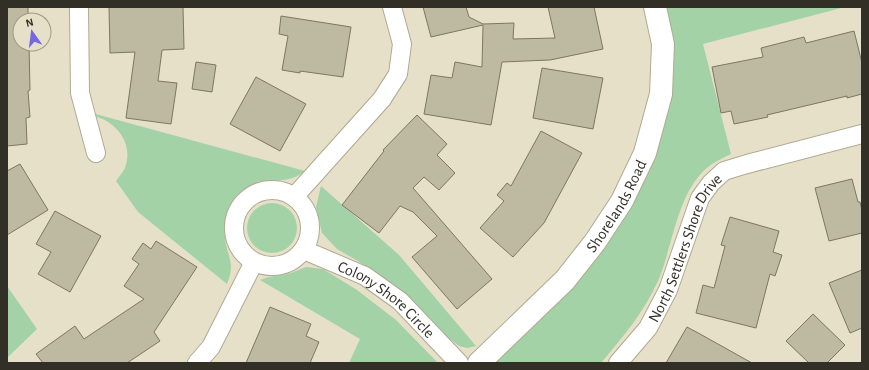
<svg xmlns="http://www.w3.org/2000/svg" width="869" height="370" viewBox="0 0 869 370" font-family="'Alegreya Sans',sans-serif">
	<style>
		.green { fill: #a3d2a6 }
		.building { fill: #beb9a1; stroke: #7c7760 }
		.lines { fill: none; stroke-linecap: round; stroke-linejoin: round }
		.street-casing { stroke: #b0aa93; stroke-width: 20 }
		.secondary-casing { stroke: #b0aa93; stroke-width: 24 }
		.street { stroke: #fff; stroke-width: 18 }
		.secondary { stroke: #fff; stroke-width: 22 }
		.labels { text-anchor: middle; stroke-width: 3; stroke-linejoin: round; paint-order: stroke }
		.street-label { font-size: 16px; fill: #323026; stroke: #e6e0c8 }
	</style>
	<rect width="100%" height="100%" fill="#e6e0c8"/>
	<g class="green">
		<path d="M664 7H845L703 44 731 154C725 157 718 160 712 164 677 188 674 244 658 281 644 312 623 337 601 363H493L652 152Z"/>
		<path d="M92 113 305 171C284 189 257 172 236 197 233 201 229 205 228 210 225 219 224 227 225 237 227 258 236 262 227 284L138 212 116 181C119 177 123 172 125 168 132 148 123 132 108 122 101 117 98 119 92 113Z"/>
		<polygon points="321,186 399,255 476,346 467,348 459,346 441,332 411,301 384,278 358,261 337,249 322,233 316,207"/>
		<circle cx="272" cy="228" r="25"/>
		<polygon points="306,267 323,269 357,290 396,320 438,363 349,363 360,339 260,280 269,277 291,273"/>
		<polygon points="7,286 37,329 7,358"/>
	</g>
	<g class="building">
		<polygon points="7,7 28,7 28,20 20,20 20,44 29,44 30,90 28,91 30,117 26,118 27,144 7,146"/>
		<polygon points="109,7 183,7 184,49 162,50 158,81 177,83 171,124 126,118 135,52 110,53"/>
		<polygon points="423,7 466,7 469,17 483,24 514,23 513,39 555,38 548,7 594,7 603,49 550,60 502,62 491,125 424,114 431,75 452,78 455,62 482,67 483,25 431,37"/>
		<polygon points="281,16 351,27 343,77 300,71 300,73 282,70 288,36 279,34"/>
		<polygon points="854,31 862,63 862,94 847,98 847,96 767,115 768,117 734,124 731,111 721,113 712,67 763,57 761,48 804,37 806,43"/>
		<polygon points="196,62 216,65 212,92 192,89"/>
		<polygon points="542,68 603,78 593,129 533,118"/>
		<polygon points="256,77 306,104 280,151 230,124"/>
		<polygon points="417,115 447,144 437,155 455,173 439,190 424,177 413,188 492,279 457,309 412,257 437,236 413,212 400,206 379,233 342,205 384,151 383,150"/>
		<polygon points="541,131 582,153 544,223 513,257 480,228 504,201 497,195 507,183 511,186"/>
		<polygon points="20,164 48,210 7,235 7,171"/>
		<polygon points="852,179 858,202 860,202 862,210 862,233 829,241 815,188"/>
		<polygon points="55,211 101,236 70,292 38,274 51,252 36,244"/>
		<polygon points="730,217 779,231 773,252 782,255 775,276 770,274 756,328 696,313 703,285 714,288 725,246 721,245"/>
		<polygon points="156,241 197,267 154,332 160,341 127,363 43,363 36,354 75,326 84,339 144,299 124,286 139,264 132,259 143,243 151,249"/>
		<polygon points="862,270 862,328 850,333 829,283"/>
		<polygon points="270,307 311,324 306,336 319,342 310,363 246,363"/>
		<polygon points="813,314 845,345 827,363 809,363 786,341"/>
		<polygon points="687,327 700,334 752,363 666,363"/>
	</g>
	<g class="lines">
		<defs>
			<g id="street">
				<polyline points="79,7 80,93 96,153"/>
				<circle cx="272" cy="228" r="38"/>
				<polyline points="294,197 382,99 398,74 402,44 392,7"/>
				<path id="s1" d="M304 250 365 276 400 301 459 363"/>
				<polyline points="197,363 211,347 254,262"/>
				<path id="s2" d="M618 363 648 328 668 290 700 198 711 183 724 171 747 164 862 134"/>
			</g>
			<g id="secondary">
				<path id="s3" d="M479 363 565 280 595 242 622 201 645 153 661 94 663 44 655 7"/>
			</g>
		</defs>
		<use href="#street" class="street-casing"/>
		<use href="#secondary" class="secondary-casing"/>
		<use href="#street" class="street"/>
		<use href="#secondary" class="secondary"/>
	</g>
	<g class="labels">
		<g class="street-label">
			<text dy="6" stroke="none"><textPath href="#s3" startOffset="210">Shorelands Road</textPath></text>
			<text dy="6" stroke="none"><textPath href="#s2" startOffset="135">North Settlers Shore Drive</textPath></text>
			<text dy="6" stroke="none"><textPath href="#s1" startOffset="97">Colony Shore Circle</textPath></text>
		</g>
	</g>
	<rect width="869" height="370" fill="none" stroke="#323026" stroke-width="16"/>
	<g transform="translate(32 32) rotate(346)"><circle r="19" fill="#e6e0c8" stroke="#9e9a87"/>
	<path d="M0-3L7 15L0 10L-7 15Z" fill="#7667e2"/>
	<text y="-6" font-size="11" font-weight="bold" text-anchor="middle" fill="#323026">N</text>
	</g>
</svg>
